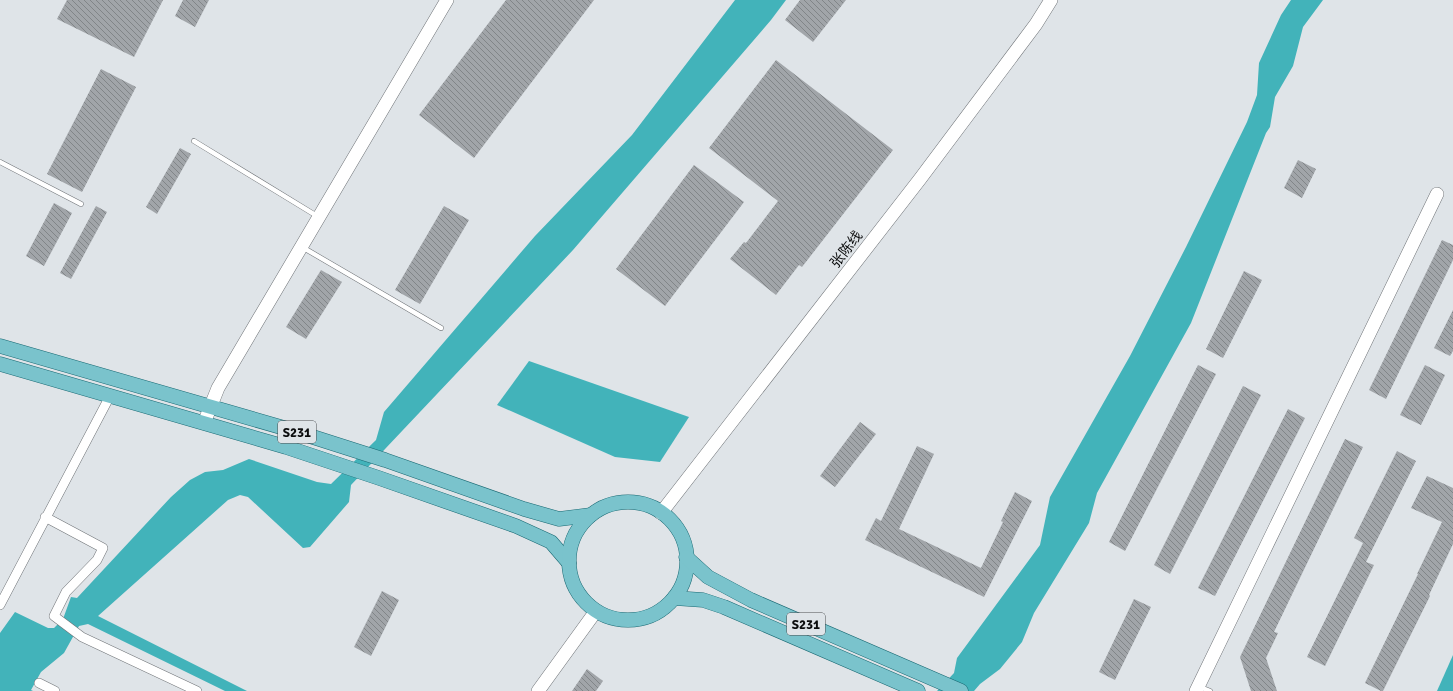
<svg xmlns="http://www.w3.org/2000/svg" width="1453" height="691" viewBox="0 0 1453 691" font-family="Signika,'Noto Sans SC',sans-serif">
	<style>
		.water { fill: #42b3ba }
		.building { fill: url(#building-back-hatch) }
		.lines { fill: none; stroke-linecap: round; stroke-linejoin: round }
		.lane-casing { stroke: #6f7377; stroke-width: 5.5 }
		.street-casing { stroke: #6f7377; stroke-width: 10 }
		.secondary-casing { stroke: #6f7377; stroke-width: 14 }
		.primary-casing { stroke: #196973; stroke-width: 15 }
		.lane { stroke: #fff; stroke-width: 4.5 }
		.street { stroke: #fff; stroke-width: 9 }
		.secondary { stroke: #fff; stroke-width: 13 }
		.primary { stroke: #7ac3cc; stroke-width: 14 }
		.labels { text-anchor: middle; stroke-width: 4; stroke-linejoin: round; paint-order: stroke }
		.shield { fill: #dfe4e8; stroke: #4b4d4f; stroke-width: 1 }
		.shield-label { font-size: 13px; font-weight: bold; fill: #0b0c0d }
		.street-label { font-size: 14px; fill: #0b0c0d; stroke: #dfe4e8 }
	</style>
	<defs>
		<pattern id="building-back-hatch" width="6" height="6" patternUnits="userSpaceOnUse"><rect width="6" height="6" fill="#a1a5a9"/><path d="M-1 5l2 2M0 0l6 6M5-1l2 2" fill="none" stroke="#818588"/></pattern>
	</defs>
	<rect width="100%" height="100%" fill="#dfe4e8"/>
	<g class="water">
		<polygon points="735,0 786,0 771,20 573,250 351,485 349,502 310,547 303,548 248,497 240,495 228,500 98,616 247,691 225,691 88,624 79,626 64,653 41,672 31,690 33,691 0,691 0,633 15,612 48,628 54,628 63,619 71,597 77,598 171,497 190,480 205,472 223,470 249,459 317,482 331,484 376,440 384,412 535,236 632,135"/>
		<polygon points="1291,0 1323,0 1303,27 1293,66 1275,97 1270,127 1266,133 1191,323 1097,493 1089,523 1034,613 1022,642 1000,669 980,684 974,691 937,691 954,673 957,658 1040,545 1050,497 1130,356 1186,247 1247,122 1257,95 1259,63 1281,15"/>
		<polygon points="529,361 689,417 660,462 615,457 497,405"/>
		<polygon points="1453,655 1453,691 1437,691"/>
	</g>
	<g class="building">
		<polygon points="67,0 163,0 134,57 57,19"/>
		<polygon points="183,0 209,0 195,27 175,16"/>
		<polygon points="506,0 594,0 474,158 419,115"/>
		<polygon points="800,0 846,0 813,42 785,20"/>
		<polygon points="776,60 893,150 802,267 799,265 776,295 730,259 744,242 746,243 778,201 709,148"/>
		<polygon points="101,69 136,87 82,192 47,174"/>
		<polygon points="180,148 191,154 157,214 146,207"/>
		<polygon points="1298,160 1316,169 1302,198 1284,188"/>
		<polygon points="694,165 744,202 665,306 616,269"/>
		<polygon points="54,203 72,213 44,266 26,256"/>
		<polygon points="96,206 107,212 71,279 60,273"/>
		<polygon points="444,206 469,220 420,304 395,290"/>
		<polygon points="1442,240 1453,245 1453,260 1386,399 1369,390"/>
		<polygon points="321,270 342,282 306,339 286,327"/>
		<polygon points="1244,271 1262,280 1223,358 1206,349"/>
		<polygon points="1453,310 1453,351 1450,356 1434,348"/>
		<polygon points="1198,365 1216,374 1125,551 1109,542"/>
		<polygon points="1425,365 1445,375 1421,425 1400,415"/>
		<polygon points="1243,386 1261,395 1170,574 1154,565"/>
		<polygon points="1288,409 1305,418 1215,596 1198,588"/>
		<polygon points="860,422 876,434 835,487 820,476"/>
		<polygon points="1345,439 1363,447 1274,632 1278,633 1266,658 1277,691 1251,691 1240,657"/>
		<polygon points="917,446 934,454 899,529 981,568 1003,522 1001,521 1015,492 1032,501 984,597 865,540 876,518 881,521"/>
		<polygon points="1397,451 1416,461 1366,562 1374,565 1325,666 1307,657 1363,543 1354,538"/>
		<polygon points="1427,476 1453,488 1453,544 1429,595 1430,596 1383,691 1381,691 1365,683 1418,574 1417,574 1442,522 1411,508"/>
		<polygon points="382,591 399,600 371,656 354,647"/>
		<polygon points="1134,599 1151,607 1115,680 1099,672"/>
		<polygon points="587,669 603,681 596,691 572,691"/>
	</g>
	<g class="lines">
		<defs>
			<g id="lane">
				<polyline points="194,141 317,216"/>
				<polyline points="0,162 81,204"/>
				<polyline points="302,247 441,328"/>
				<polyline points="1200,687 1210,691"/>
			</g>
			<g id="street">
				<polyline points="45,517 103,548 97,560 66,592 54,616 82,637 197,691"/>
				<polyline points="0,605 110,396"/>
				<polyline points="39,683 55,691"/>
			</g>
			<g id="secondary">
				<polyline points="204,423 218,388 447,0"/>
				<polyline points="661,513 920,179 1036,24 1051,0"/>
				<polyline points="538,691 596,611"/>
				<polyline points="1196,691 1437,194"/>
			</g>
			<g id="primary">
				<polyline points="0,346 291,430 385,460 524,509 559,519 591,515"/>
				<polyline points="0,364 286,447 379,478 516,526 551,542 569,563"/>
				<circle cx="628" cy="561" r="59"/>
				<polyline points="686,557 708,577 751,600 961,691"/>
				<polyline points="674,598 703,600 724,607 918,691"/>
			</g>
		</defs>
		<use href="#lane" class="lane-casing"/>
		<use href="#street" class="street-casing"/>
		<use href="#secondary" class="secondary-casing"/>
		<use href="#primary" class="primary-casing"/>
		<use href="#lane" class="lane"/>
		<use href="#street" class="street"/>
		<use href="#secondary" class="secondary"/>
		<use href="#primary" class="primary"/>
	</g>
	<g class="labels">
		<g class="shield">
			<rect x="278" y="421" width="38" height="22" rx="3"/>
			<rect x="787" y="613" width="38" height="22" rx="3"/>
		</g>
		<g class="shield-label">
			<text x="297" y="437">S231</text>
			<text x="806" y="629">S231</text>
		</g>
		<g class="street-label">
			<text transform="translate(846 249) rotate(-52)" y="5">张陈线</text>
		</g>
	</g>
</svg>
